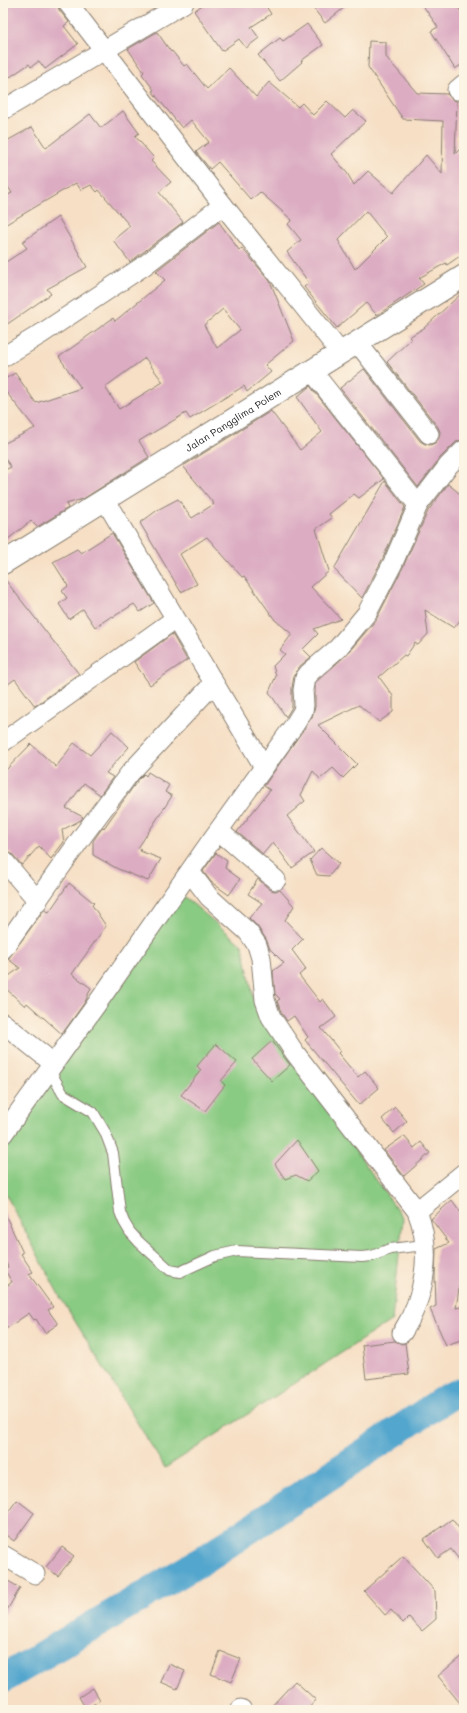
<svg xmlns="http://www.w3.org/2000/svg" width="467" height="1713" viewBox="0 0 467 1713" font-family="Mali,sans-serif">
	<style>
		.green { fill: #8acb83; stroke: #537450 }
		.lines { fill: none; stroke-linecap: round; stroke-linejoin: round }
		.river { stroke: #52a6ce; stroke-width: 29 }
		.building { fill: #dcacc2; fill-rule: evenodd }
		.service-casing { stroke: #897e70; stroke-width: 12 }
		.minor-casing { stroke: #897e70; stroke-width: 21 }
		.tertiary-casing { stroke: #897e70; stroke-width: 24 }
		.service { stroke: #fff; stroke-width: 10 }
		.minor { stroke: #fff; stroke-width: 19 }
		.tertiary { stroke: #fff; stroke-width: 22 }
		.labels { text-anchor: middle; stroke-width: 3.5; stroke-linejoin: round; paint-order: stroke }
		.street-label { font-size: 10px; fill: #1c1c1c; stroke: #fcf5e5 }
	</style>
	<rect width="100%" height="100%" fill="#fcf5e5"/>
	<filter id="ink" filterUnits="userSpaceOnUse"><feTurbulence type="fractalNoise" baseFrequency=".025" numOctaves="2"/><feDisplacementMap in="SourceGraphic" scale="8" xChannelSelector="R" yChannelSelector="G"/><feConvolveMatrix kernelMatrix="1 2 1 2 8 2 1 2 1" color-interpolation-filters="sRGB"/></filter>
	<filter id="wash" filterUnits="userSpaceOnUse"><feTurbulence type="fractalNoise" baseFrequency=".012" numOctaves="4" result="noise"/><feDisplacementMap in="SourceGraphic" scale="16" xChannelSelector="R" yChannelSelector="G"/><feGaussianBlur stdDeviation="0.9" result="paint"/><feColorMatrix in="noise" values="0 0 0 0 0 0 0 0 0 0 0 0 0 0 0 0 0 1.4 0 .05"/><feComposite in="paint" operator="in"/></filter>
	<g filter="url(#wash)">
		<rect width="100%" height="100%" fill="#f6dfc5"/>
		<polygon class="green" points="180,893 243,946 255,1006 403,1218 392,1320 165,1468 59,1295 3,1189 3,1147"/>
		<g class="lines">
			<polyline class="river" points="3,1679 208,1557 448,1397 464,1391"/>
		</g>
		<g id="blocks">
			<g class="building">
				<polygon points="3,3 57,3 59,10 69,22 64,26 78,44 45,69 39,61 31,67 29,64 10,77 3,66"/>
				<polygon points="205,3 264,3 271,14 251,27 259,38 246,48 239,39 222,51 194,11"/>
				<polygon points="309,3 350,3 325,23"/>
				<polygon points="421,3 455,3 464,16 464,63 455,69 431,31 438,27"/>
				<polygon points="307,24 323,45 301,61 302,62 280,81 258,55 280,38 283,41"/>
				<path d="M157 32 171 52 172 51 184 66 187 64 207 89 229 68 256 97 269 82 298 107 302 103 313 115 327 101 345 118 353 110 366 121 331 154 347 173 354 185 368 171 393 193 426 155 442 174 443 121 403 119 368 67 369 41 386 42V57L417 93 447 94 453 100 457 101 455 154 464 145V253L447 265 446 263 419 278 424 284 377 315 366 303 337 328 304 287 309 283 287 252 301 240 288 224 292 220 260 192 251 200 218 162 210 169 196 152 209 142 191 120 182 128 152 91 154 90 142 74 144 72 128 49ZM366 211 387 237 355 269 338 240Z"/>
				<polygon points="123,111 139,133 135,136 154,158 151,161 171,182 159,192 183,222 130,262 113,240 130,226 99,190 97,192 91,185 81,190 76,183 3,226 3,197 12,193 3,179 3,143 32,127 46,148 90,114 101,128"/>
				<polygon points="58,217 87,267 47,289 51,294 3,327 3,264 27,248 22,242"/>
				<path d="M219 222 239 250 242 248 270 281 294 341 265 365 271 372 247 392 244 386 190 419 186 413 139 441 149 457 83 499 66 504 68 508 37 527 31 521 3 543V471L11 467 3 456V444L35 428 3 388V380L15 373 36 403 81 388 59 357 113 318 115 321 165 280 156 271ZM223 309 240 330 217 348 204 325ZM145 358 163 382 119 409 105 387Z"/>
				<polygon points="464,291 464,439 456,442 440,458 418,487 340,388 364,369 420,441 425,444 430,445 435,443 439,438 440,432 438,427 387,362 411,339 409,337 424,328"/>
				<polygon points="310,386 384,479 359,498 354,494 329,514 332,518 316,529 329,571 311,587 341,619 314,629 318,634 303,649 311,657 300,666 294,676 292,688 292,707 286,717 269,692 276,676 273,666 285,654 280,650 292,634 275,620 244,576 242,577 207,537 180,554 197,584 181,592 140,523 159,509 178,499 192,518 214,504 183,466 271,411 300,450 322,432 297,397"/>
				<polygon points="385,481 405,507 383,558 362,598 334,569"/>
				<polygon points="448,484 464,497 464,615 454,628 425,610 428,634 418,645 415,643 406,656 404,655 379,677 393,696 393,712 379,722 359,705 318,725 357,764 343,778 333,768 320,779 313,771 301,795 305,801 287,816 314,852 292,868 273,842 263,854 237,832 270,790 264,786 312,717 315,707 315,683 346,655 376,620 403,567 428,511"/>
				<polygon points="112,533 154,603 140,612 134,604 113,617 112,616 95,627 83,609 69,619 59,604 67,598 62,591 68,586 53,562 77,549 81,553"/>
				<polygon points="3,577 79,674 35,706 15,679 3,688"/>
				<polygon points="172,634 187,660 150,685 134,662"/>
				<polygon points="112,731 129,747 106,773 113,777 100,795 84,783 66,808 83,817 81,820 62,830 64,842 51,859 39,846 22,865 11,853 3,849 3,773 31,744 56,767 74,743 90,755"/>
				<polygon points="148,772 169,785 165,792 172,796 138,848 141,849 140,851 161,859 148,881 118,869 93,855 93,841 103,827 104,828 138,780 144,774 146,776"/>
				<polygon points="321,848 339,864 329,876 317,875 310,860"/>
				<polygon points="216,853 227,861 225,868 240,879 229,895 211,882 203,871"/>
				<polygon points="258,879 269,889 274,891 280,890 294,906 285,920 303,939 292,950 306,969 299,975 320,1002 323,999 336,1017 321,1028 340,1051 338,1053 358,1077 365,1071 379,1088 359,1105 305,1040 308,1037 294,1016 287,1021 281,1012 277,1001 280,999 275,994 273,971 284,963 270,949 266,939 257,926 249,918 262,903 248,894"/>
				<polygon points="69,883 94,903 92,905 106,926 72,974 91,988 85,1002 62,1034 27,1003 25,1006 3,986 3,980 20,968 8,959 44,910 49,912"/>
				<polygon points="272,1041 290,1065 272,1081 252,1059"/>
				<polygon points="216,1044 237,1062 221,1081 225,1085 205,1111 181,1095 201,1070 197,1066"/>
				<polygon points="395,1107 407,1121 394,1133 382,1119"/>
				<polygon points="404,1136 414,1148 421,1142 430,1153 404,1176 384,1150"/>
				<polygon points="297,1140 318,1171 307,1181 296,1175 285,1179 275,1164"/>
				<polygon points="452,1200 464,1217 464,1269 462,1270 456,1308 464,1306 464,1339 446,1345 430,1309 436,1306 435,1276 436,1249 449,1243 431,1219"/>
				<polygon points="3,1210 23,1253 21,1254 33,1272 29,1274 53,1307 48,1310 58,1324 45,1333 36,1319 34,1320 29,1313 3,1331 3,1289 12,1282 4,1269 8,1267 3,1256"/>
				<polygon points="395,1341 402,1344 405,1343 409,1374 366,1379 362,1345"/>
				<polygon points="17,1500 34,1513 14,1541 3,1533 3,1519"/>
				<polygon points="452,1519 464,1535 464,1566 451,1549 438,1558 424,1539"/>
				<polygon points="62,1547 74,1556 58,1576 46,1567"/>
				<polygon points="403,1556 435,1591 436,1619 422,1631 409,1617 403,1623 391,1610 385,1615 364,1591"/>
				<polygon points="3,1578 20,1588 3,1617"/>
				<polygon points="220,1651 241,1659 231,1682 211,1674"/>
				<polygon points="464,1654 464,1708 438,1676"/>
				<polygon points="169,1664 185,1671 177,1689 161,1682"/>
				<polygon points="295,1681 316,1700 307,1710 268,1710"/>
				<polygon points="93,1688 100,1700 86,1709 79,1697"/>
			</g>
		</g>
	</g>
	<g filter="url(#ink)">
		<use href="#blocks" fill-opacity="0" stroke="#897e70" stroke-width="1"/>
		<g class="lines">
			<defs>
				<polyline id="service" points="49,1069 63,1094 93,1112 105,1132 113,1153 120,1212 124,1222 130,1232 139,1242 170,1270 180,1272 215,1256 237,1251 362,1257 372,1256 390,1249 425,1245"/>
				<g id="minor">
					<polyline points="68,3 223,205 340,352"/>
					<polyline points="457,90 464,84"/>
					<polyline points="3,110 184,3"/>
					<polyline points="357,342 429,434"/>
					<polyline points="3,357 41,334 145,265 223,205"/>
					<polyline points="312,371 418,505"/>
					<polyline points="105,500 264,767"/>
					<polyline points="3,742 175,619"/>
					<polyline points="219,831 276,880"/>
					<polyline points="3,860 38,901"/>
					<path d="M190 872 209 897 248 932 257 945 261 958 265 1000 271 1017 295 1053 417 1211C433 1252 425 1297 402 1333"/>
					<polyline points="3,949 84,834 130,773 213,684"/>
					<polyline points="3,1023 53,1063"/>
					<polyline points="3,1134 96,1005 211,841 295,724 303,711 304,705 303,690 305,678 309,673 338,648 367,613 393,563 418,505 448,466 464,450"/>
					<polyline points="417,1211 464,1173"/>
					<polyline points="3,1555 35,1574"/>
					<polyline points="241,1709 242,1710"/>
				</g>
				<g id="tertiary">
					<path id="s1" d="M3 563 464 276"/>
				</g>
			</defs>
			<use href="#service" class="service-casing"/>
			<use href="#minor" class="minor-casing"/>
			<use href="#tertiary" class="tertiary-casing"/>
			<use href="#service" class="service"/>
			<use href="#minor" class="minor"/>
			<use href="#tertiary" class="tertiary"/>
		</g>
	</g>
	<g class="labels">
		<g class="street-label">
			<text dy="4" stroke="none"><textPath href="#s1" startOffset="271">Jalan Pangglima Polem</textPath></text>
		</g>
	</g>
	<rect width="467" height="1713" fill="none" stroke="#fcf5e5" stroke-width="16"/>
</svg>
